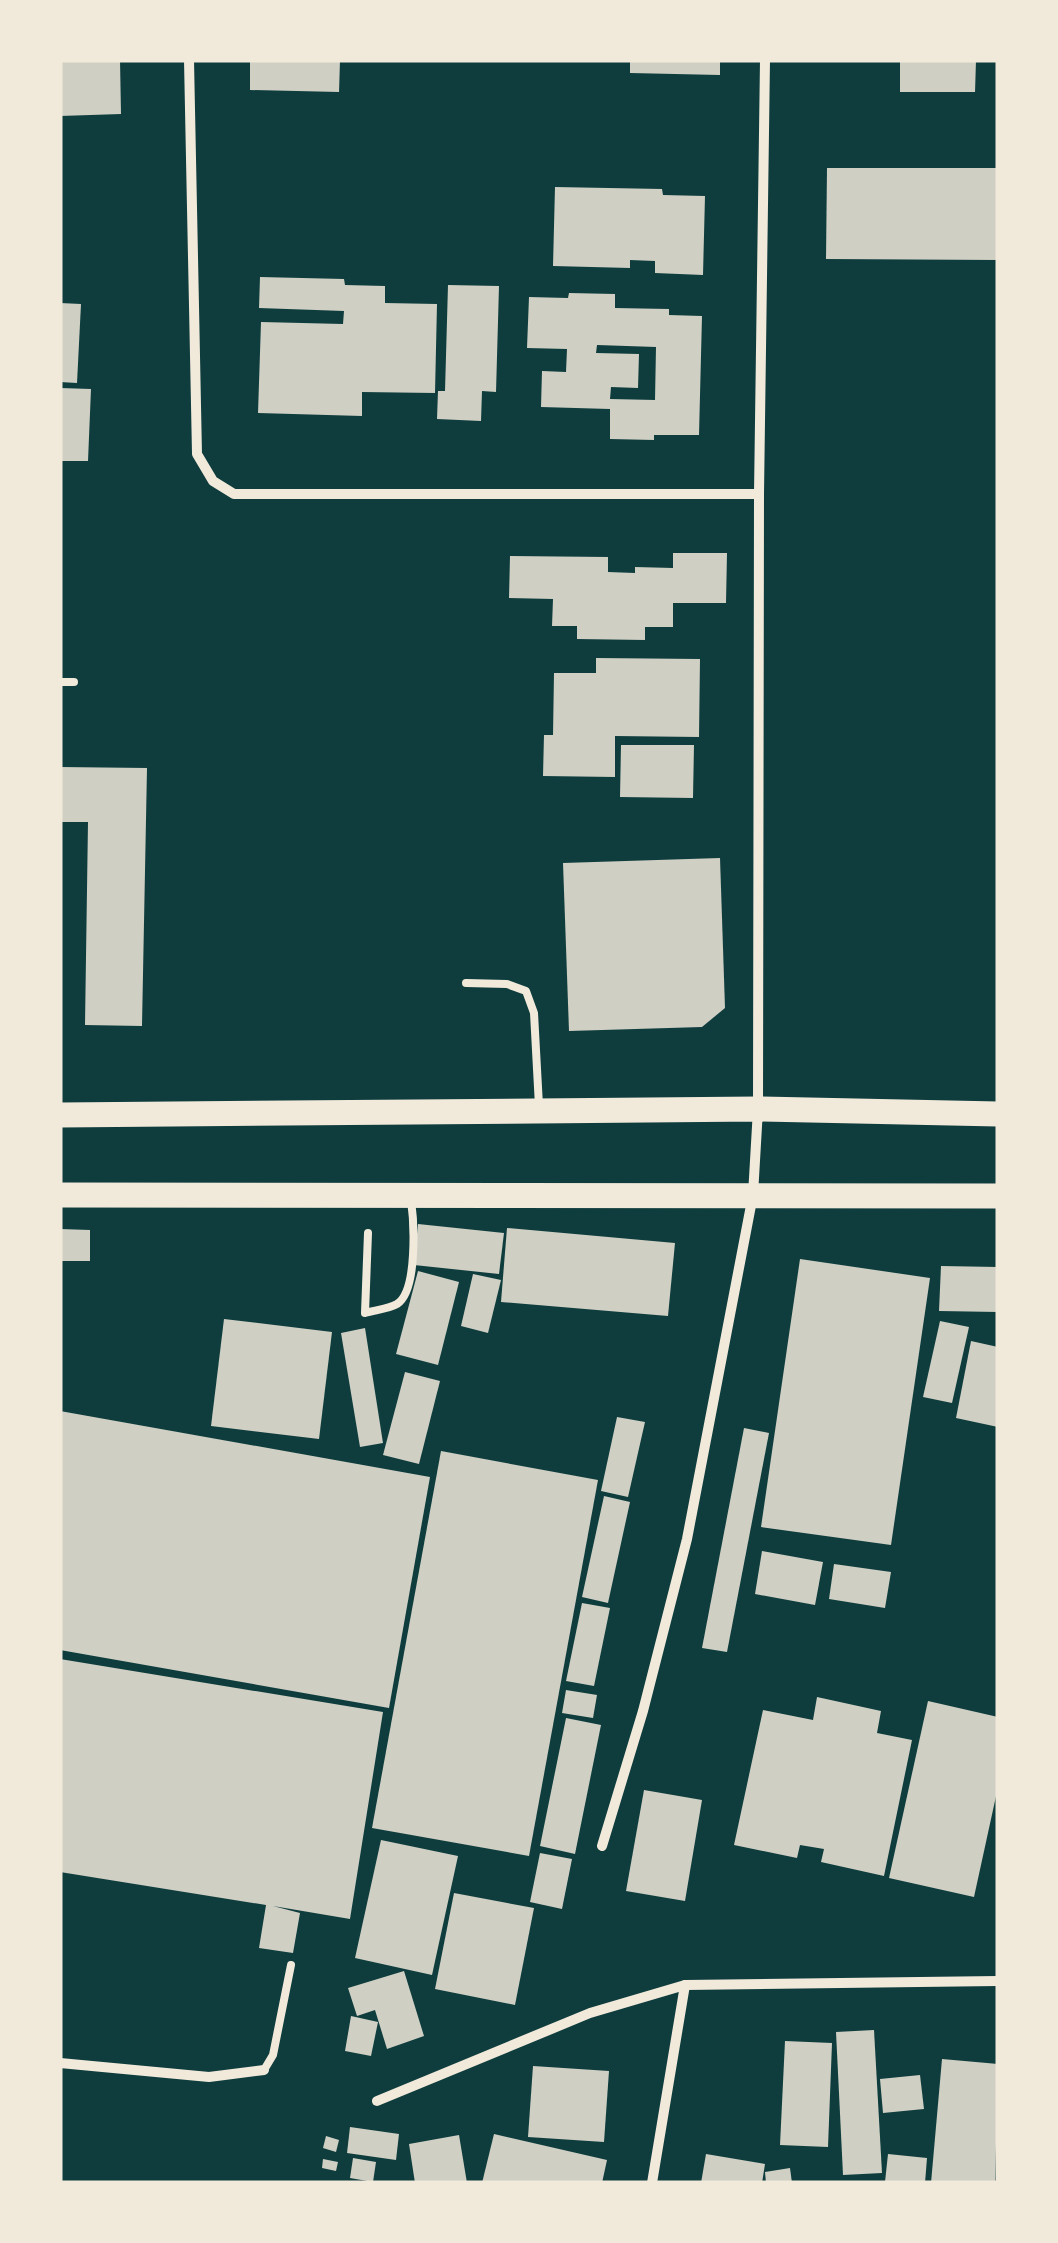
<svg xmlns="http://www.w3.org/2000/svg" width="1058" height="2243" viewBox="0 0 1058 2243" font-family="'Sofia Sans Condensed',sans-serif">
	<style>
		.building { fill: #cfcfc3; fill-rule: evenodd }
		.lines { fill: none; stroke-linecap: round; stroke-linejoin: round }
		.service { stroke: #f1e9da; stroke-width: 8 }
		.minor { stroke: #f1e9da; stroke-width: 10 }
		.primary { stroke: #f1e9da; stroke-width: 25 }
	</style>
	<rect width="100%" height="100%" fill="#0f3d3e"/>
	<g class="building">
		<polygon points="60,60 120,60 121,114 60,116"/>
		<polygon points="250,60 340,60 339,92 250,90"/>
		<polygon points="630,60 720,60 720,75 630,73"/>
		<polygon points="900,60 976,60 975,92 900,92"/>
		<polygon points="827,168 998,168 998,260 826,259"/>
		<polygon points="555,187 662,189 663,195 705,196 703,275 655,273 655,261 630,260 630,268 553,266"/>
		<polygon points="260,277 344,279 345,285 385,286 385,303 437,304 435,393 362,392 362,416 258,413 261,322 343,324 344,311 259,308"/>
		<polygon points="448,285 499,286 496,392 482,391 481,421 437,419 438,391 445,391"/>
		<path d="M569 293 615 294V308L669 309V315L702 316 699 435H654V440L610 439V409L541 407 542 371 566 372 567 349 527 348 529 297 568 298ZM597 345 656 347 655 400 610 399 611 387 638 388 639 354 596 353Z"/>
		<polygon points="60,303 81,304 77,383 60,382"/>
		<polygon points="60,388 91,389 88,461 60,461"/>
		<polygon points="673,553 727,553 726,603 673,603 673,627 645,627 645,640 577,639 577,626 552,626 553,599 509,598 510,556 608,557 608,572 635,573 635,567 673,568"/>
		<polygon points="596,658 700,659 699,737 615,736 615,777 543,776 544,735 553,735 554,673 596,673"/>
		<polygon points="621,745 694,745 693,798 620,797"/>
		<polygon points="60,767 147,768 142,1026 85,1025 88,822 60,822"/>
		<polygon points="720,858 725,1008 702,1027 569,1031 563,863"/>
		<polygon points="418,1224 504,1233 499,1274 414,1265"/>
		<polygon points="507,1228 675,1243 668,1316 501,1302"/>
		<polygon points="60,1229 90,1230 90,1261 60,1261"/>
		<polygon points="800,1259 930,1278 891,1545 761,1527"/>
		<polygon points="941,1266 998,1267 998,1312 939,1311"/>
		<polygon points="418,1271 459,1282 438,1365 396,1354"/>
		<polygon points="473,1274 501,1280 488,1333 461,1326"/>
		<polygon points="224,1319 332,1332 319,1439 211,1426"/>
		<polygon points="940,1321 969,1327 952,1403 923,1397"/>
		<polygon points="365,1328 383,1443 360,1447 341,1333"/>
		<polygon points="971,1341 998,1347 998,1427 956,1418"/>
		<polygon points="405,1372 440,1381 419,1464 383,1455"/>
		<polygon points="60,1411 430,1477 389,1708 60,1650"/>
		<polygon points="617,1417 645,1422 628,1497 601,1491"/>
		<polygon points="744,1428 769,1433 727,1652 702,1648"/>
		<polygon points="441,1451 598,1480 529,1856 372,1828"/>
		<polygon points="604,1496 630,1502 608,1603 582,1597"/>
		<polygon points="762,1551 823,1562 815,1605 755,1594"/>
		<polygon points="834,1564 891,1572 885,1608 829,1599"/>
		<polygon points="582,1603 610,1608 594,1686 566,1681"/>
		<polygon points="60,1659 383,1712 350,1919 273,1906 300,1913 293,1953 259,1948 266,1905 60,1872"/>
		<polygon points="566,1690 597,1695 593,1718 562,1713"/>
		<polygon points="817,1697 881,1711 877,1733 912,1740 884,1876 821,1862 824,1849 800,1845 797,1858 734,1845 763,1710 813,1720"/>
		<polygon points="928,1701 998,1717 998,1787 974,1897 889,1878"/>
		<polygon points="566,1718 601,1725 575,1854 540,1846"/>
		<polygon points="644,1790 702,1800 685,1901 626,1891"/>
		<polygon points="381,1840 458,1856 432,1975 355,1958"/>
		<polygon points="540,1853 572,1859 562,1909 530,1902"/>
		<polygon points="454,1893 534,1908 515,2005 435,1989"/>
		<polygon points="404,1971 424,2036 387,2049 375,2010 357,2016 348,1988"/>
		<polygon points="351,2016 378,2022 371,2056 345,2051"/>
		<polygon points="874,2030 882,2173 843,2175 836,2032"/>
		<polygon points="785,2041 832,2043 828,2147 780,2145"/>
		<polygon points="942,2059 998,2064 995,2183 931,2183"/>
		<polygon points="533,2066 609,2071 604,2142 528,2137"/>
		<polygon points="920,2075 924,2109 883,2113 880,2079"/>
		<polygon points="350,2127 399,2134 396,2160 347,2153"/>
		<polygon points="494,2134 607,2160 602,2183 482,2183"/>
		<polygon points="459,2135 467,2183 415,2183 409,2144"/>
		<polygon points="326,2136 339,2140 336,2152 323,2148"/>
		<polygon points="706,2154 765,2164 762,2183 701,2183"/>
		<polygon points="888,2154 927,2158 925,2183 885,2182"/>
		<polygon points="353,2158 376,2162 373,2182 350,2178"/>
		<polygon points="323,2159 338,2162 336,2171 322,2168"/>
		<polygon points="790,2168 792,2183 766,2183 765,2172"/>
	</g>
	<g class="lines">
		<g class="service">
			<polyline points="60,682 74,682"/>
			<polyline points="466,983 507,984 526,991 534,1013 539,1106"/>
			<path d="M368 1233 365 1313C375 1310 388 1309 397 1304 418 1291 414 1221 411 1200"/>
			<polyline points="264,2070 273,2055 291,1965"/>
		</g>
		<g class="minor">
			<polyline points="189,60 197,454 213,481 234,494 759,494"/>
			<polyline points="602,1846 643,1711 687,1539 753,1195 758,1109 759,494 765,60"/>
			<polyline points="60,2063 209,2077 264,2070"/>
			<polyline points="377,2101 590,2013 685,1985 998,1981"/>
			<polyline points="652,2183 685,1985"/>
		</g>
		<g class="primary">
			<polyline points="60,1115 758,1109 998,1114"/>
			<polyline points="60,1195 998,1196"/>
		</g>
	</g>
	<rect width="1058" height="2243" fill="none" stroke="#f1e9da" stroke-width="125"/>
</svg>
